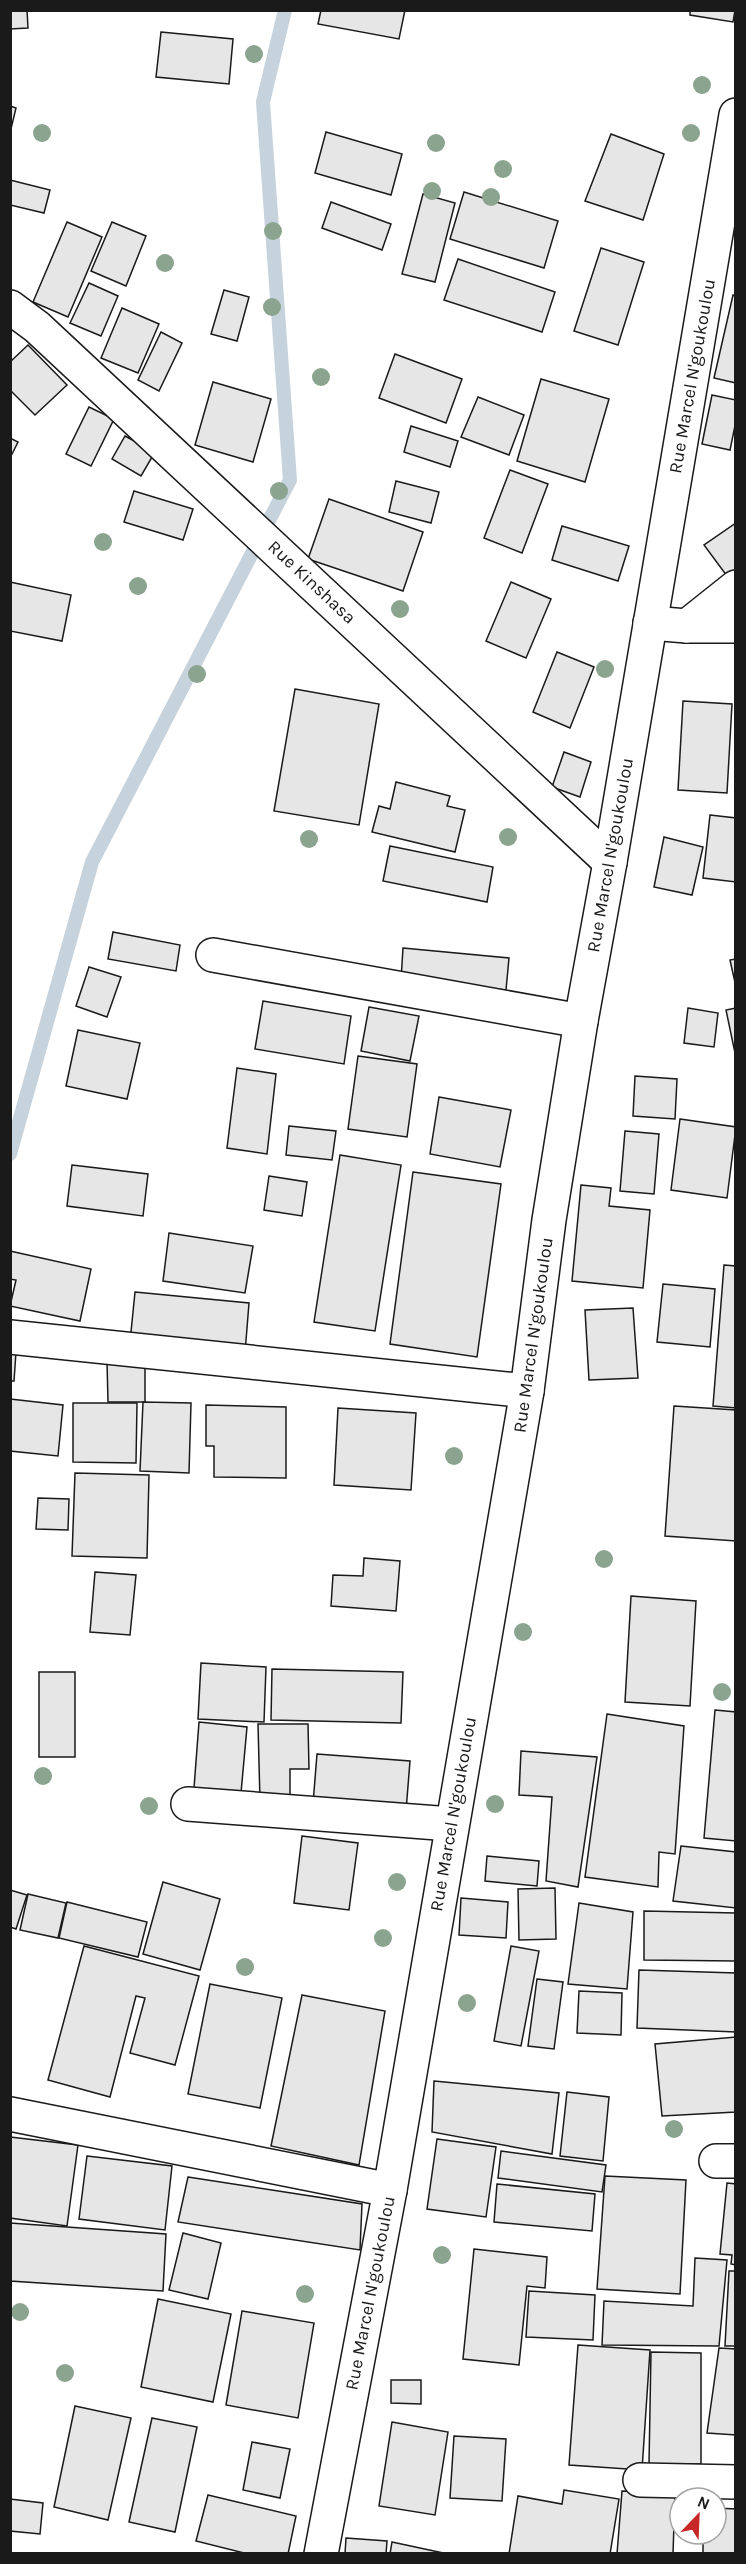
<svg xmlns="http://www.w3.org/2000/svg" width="746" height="2564" viewBox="0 0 746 2564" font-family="Karla,sans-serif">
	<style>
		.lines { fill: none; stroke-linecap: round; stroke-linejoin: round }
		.stream { stroke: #c6d2dc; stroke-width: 14 }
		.building { fill: #e6e6e6; stroke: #1a1a1a; stroke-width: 1.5 }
		.street-casing { stroke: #1a1a1a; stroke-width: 36 }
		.street { stroke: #fff; stroke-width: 33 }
		.tree { fill: #8aa48f }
		.labels { text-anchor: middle; stroke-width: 4.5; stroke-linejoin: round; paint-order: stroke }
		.street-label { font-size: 18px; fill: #1a1a1a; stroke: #fff }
	</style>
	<rect width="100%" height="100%" fill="#fff"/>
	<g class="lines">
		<polyline class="stream" points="10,1154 92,862 290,480 263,102 285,10"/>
	</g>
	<g class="building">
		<polygon points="10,10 27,10 28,28 10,29"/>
		<polygon points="321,10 405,10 399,39 318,24"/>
		<polygon points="690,10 735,10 733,22 690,15"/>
		<polygon points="161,32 233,39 229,84 156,77"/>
		<polygon points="10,106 16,108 10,133"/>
		<polygon points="326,132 402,154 391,195 315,173"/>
		<polygon points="611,134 664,154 643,220 585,201"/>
		<polygon points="10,180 50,190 44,213 10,205"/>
		<polygon points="464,192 558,221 544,268 450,239"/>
		<polygon points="423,194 455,203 435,282 402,274"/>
		<polygon points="331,202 391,224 382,250 322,228"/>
		<polygon points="67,222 102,237 68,317 33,302"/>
		<polygon points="112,222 146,236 126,286 91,271"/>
		<polygon points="601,248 644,262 618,345 574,331"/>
		<polygon points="458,259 555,292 542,332 444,300"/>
		<polygon points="89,283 118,296 101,336 70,323"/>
		<polygon points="224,290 249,297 237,341 211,334"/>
		<polygon points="733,295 736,296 736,383 714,378"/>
		<polygon points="122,308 159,324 138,373 101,358"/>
		<polygon points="161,332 182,343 159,391 138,380"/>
		<polygon points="28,345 67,385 35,415 10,390 10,362"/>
		<polygon points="395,354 462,379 446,423 379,398"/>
		<polygon points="541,379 609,399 585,482 517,461"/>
		<polygon points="213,382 271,399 253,462 195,445"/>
		<polygon points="712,395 736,400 736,421 730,450 702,444"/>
		<polygon points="478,397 524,415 509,455 461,437"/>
		<polygon points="89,407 114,419 91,466 66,454"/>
		<polygon points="411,426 458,441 450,467 404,452"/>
		<polygon points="125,436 155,452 141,476 112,459"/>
		<polygon points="10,438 18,442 10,458"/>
		<polygon points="510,470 548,484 522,553 484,538"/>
		<polygon points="396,481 439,492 431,523 389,512"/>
		<polygon points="134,491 193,509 183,540 124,522"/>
		<polygon points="329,499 423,532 403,591 308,559"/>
		<polygon points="736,523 736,570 727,576 704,545"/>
		<polygon points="562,526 629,546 618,581 552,560"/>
		<polygon points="10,582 71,595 62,641 10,631"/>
		<polygon points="511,582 551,599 526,658 486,641"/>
		<polygon points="557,652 594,667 570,728 533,712"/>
		<polygon points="295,689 379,704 359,825 274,811"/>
		<polygon points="683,701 732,704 727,793 678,790"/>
		<polygon points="564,752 591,762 580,797 552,787"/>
		<polygon points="396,782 450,796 447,806 465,810 455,852 372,832 379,806 390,809"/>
		<polygon points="710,815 736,818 736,882 703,878"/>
		<polygon points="664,837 703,847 692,895 654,887"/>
		<polygon points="390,846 493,867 487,902 383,881"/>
		<polygon points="113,932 180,945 176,971 108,959"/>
		<polygon points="403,948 509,958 506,990 401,980"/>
		<polygon points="736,959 736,987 730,960"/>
		<polygon points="89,967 121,977 107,1017 76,1006"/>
		<polygon points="263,1001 351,1016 344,1064 255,1049"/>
		<polygon points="369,1007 419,1016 410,1061 361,1051"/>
		<polygon points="688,1008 718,1013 714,1047 684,1043"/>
		<polygon points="736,1008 736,1053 735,1053 726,1010"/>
		<polygon points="78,1030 140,1043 127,1099 66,1086"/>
		<polygon points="358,1056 417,1064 407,1137 348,1129"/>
		<polygon points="237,1068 276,1074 267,1154 227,1148"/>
		<polygon points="635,1076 677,1079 675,1119 633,1116"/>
		<polygon points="439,1097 511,1110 500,1167 430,1154"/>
		<polygon points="680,1119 736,1127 727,1198 671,1190"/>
		<polygon points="289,1126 336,1131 332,1160 286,1155"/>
		<polygon points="625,1131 659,1134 654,1194 620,1191"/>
		<polygon points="340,1155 401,1165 375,1331 314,1322"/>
		<polygon points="72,1165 148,1174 143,1216 67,1206"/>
		<polygon points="413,1172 501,1184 477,1357 390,1344"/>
		<polygon points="269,1176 307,1182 302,1216 264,1210"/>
		<polygon points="581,1185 611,1188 609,1206 650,1210 643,1288 572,1281"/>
		<polygon points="169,1233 253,1246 245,1293 163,1281"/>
		<polygon points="10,1251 91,1269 80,1321 10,1306 16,1280 10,1279"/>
		<polygon points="724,1265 736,1266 736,1408 713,1406"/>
		<polygon points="663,1284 715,1289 710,1347 657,1342"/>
		<polygon points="135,1292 249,1303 245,1353 130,1342"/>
		<polygon points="633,1308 638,1378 589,1380 585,1310"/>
		<polygon points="10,1351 16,1352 14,1381 10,1381"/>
		<polygon points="107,1361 145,1361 145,1402 108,1402"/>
		<polygon points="10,1399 63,1405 58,1456 10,1451"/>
		<polygon points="143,1402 191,1403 189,1473 140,1471"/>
		<polygon points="73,1403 137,1403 136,1463 73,1462"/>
		<polygon points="206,1405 286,1407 286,1478 214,1477 214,1446 206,1446"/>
		<polygon points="674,1406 736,1410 736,1541 665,1536"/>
		<polygon points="338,1408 416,1413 411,1490 334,1485"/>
		<polygon points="75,1473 149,1475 147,1558 72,1556"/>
		<polygon points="38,1498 69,1499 68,1530 36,1529"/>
		<polygon points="364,1558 400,1561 396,1611 331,1606 333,1575 363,1576"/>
		<polygon points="95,1572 136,1575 130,1635 90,1632"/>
		<polygon points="631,1596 696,1601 690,1706 625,1702"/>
		<polygon points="201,1663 266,1667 264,1722 198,1719"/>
		<polygon points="272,1669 403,1672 401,1723 271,1720"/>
		<rect x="39" y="1672" width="36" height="85"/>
		<polygon points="715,1710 736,1712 736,1841 704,1838"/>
		<polygon points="607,1714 684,1726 675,1854 659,1852 658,1887 585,1877"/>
		<polygon points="199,1722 247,1727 241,1793 194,1788"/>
		<polygon points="258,1724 308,1724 309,1769 290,1769 290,1801 260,1801"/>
		<polygon points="521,1751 597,1757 578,1887 546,1881 552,1797 519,1795"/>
		<polygon points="317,1754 410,1761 406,1811 313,1804"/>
		<polygon points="302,1836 358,1843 349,1910 294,1903"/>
		<polygon points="681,1846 736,1852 736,1908 673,1901"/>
		<polygon points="487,1856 539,1861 537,1886 485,1881"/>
		<polygon points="163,1882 220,1899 200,1970 143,1954"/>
		<polygon points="555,1888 556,1939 519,1940 518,1889"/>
		<polygon points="10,1890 27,1895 16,1929 10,1927"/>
		<polygon points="28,1894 66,1903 58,1938 20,1930"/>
		<polygon points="461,1898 508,1902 506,1938 459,1935"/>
		<polygon points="67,1902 147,1922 138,1957 59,1938"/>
		<polygon points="579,1903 633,1912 627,1989 568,1984"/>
		<polygon points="644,1911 736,1913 736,1961 644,1960"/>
		<polygon points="84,1946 199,1976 175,2065 130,2053 145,1998 136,1996 110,2097 48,2080"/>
		<polygon points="511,1946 539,1951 521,2046 494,2041"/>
		<polygon points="639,1970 736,1973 736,2032 637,2028"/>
		<polygon points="537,1979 563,1982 554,2049 528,2046"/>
		<polygon points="210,1984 282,1998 260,2108 188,2094"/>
		<polygon points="579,1991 622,1993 621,2035 577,2033"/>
		<polygon points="302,1995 385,2011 359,2165 271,2146"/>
		<polygon points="736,2037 736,2112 662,2116 655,2044"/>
		<polygon points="434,2081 559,2093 552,2154 432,2132"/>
		<polygon points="567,2092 609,2097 603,2161 560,2156"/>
		<polygon points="10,2137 78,2145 67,2226 10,2218"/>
		<polygon points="437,2139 496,2147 486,2217 427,2209"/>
		<polygon points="501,2151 606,2165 602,2192 498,2178"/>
		<polygon points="87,2156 172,2166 165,2230 79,2219"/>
		<polygon points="605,2176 686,2180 680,2294 597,2289"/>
		<polygon points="188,2177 362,2204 360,2250 178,2222"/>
		<polygon points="727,2183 736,2184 736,2265 731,2264 732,2255 720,2254"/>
		<polygon points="497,2184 595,2194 592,2231 494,2222"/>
		<polygon points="10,2223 166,2234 163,2291 10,2281"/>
		<polygon points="183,2233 221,2243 208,2299 169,2290"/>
		<polygon points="474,2249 547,2257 545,2288 527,2286 519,2365 463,2359"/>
		<polygon points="695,2258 727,2260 719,2346 602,2345 604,2301 693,2306"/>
		<polygon points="729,2271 736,2271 736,2346 725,2346"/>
		<polygon points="529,2291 595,2295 593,2340 526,2337"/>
		<polygon points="158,2299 231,2314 213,2402 141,2387"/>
		<polygon points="242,2311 314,2323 298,2418 226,2405"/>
		<polygon points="578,2345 650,2350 642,2470 569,2465"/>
		<polygon points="719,2348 736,2349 736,2435 707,2433"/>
		<polygon points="651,2352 701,2353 701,2464 649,2464"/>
		<polygon points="391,2380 421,2380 421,2404 391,2403"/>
		<polygon points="75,2406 131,2418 108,2520 54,2507"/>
		<polygon points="152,2418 197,2427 175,2532 129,2522"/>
		<polygon points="392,2422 448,2432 435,2515 379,2506"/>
		<polygon points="454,2436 506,2439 502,2501 450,2498"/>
		<polygon points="252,2442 290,2449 280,2498 243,2490"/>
		<polygon points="564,2490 619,2499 610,2554 509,2554 518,2496 562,2504"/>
		<polygon points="622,2491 675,2493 673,2554 617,2554"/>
		<polygon points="208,2495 296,2516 288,2554 248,2554 196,2541"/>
		<polygon points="10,2499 43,2503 40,2534 10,2531"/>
		<polygon points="716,2508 736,2509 736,2554 703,2554 703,2534 716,2534"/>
		<polygon points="346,2538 387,2541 386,2554 345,2554"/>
		<polygon points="392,2542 448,2554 390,2554"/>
	</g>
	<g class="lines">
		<defs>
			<g id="street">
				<polyline points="10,307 37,327 610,862"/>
				<polyline points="650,623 687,626 736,626"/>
				<polyline points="687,626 736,587"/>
				<polyline points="213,955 581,1021"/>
				<polyline points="10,1337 527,1391"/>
				<polyline points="188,1804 451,1824"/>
				<polyline points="10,2114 390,2190"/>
				<polyline points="716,2161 736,2161"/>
				<polyline points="640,2480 736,2482"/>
				<polyline points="321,2554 390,2190 527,1391 549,1220 581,1021 610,862 736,115"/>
			</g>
		</defs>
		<use href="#street" class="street-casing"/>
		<use href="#street" class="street"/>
	</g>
	<g class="tree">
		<circle cx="254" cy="54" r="9"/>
		<circle cx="702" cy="85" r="9"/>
		<circle cx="42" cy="133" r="9"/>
		<circle cx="691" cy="133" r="9"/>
		<circle cx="436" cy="143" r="9"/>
		<circle cx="503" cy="169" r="9"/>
		<circle cx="432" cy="191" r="9"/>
		<circle cx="491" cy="197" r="9"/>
		<circle cx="273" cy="231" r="9"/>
		<circle cx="165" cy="263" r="9"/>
		<circle cx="272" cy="307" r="9"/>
		<circle cx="321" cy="377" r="9"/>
		<circle cx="279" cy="491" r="9"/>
		<circle cx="103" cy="542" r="9"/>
		<circle cx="138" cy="586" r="9"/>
		<circle cx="400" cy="609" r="9"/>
		<circle cx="605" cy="669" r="9"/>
		<circle cx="197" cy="674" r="9"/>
		<circle cx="508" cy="837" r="9"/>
		<circle cx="309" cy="839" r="9"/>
		<circle cx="454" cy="1456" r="9"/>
		<circle cx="604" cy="1559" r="9"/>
		<circle cx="523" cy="1632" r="9"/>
		<circle cx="722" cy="1692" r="9"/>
		<circle cx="43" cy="1776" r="9"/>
		<circle cx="495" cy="1804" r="9"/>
		<circle cx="149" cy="1806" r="9"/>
		<circle cx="397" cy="1882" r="9"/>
		<circle cx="383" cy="1938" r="9"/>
		<circle cx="245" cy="1967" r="9"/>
		<circle cx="467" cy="2003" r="9"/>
		<circle cx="674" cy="2129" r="9"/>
		<circle cx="442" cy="2255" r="9"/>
		<circle cx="305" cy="2294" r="9"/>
		<circle cx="20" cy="2312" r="9"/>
		<circle cx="65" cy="2373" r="9"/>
	</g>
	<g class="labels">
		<g class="street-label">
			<text transform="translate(692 376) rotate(-80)" y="6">Rue Marcel N'goukoulou</text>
			<text transform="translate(312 582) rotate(43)" y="6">Rue Kinshasa</text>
			<text transform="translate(610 855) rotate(-80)" y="6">Rue Marcel N'goukoulou</text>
			<text transform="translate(533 1335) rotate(-82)" y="6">Rue Marcel N'goukoulou</text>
			<text transform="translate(453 1814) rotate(-80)" y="6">Rue Marcel N'goukoulou</text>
			<text transform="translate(370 2293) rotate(-79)" y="6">Rue Marcel N'goukoulou</text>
		</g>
	</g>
	<rect width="746" height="2564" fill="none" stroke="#1a1a1a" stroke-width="24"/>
	<g transform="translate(698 2516) rotate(23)"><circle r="28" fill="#ffffff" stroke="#a3a3a3" stroke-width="1.5"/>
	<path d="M0-4.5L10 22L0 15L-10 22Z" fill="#c62828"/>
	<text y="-9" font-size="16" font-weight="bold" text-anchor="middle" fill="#1a1a1a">N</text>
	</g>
</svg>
